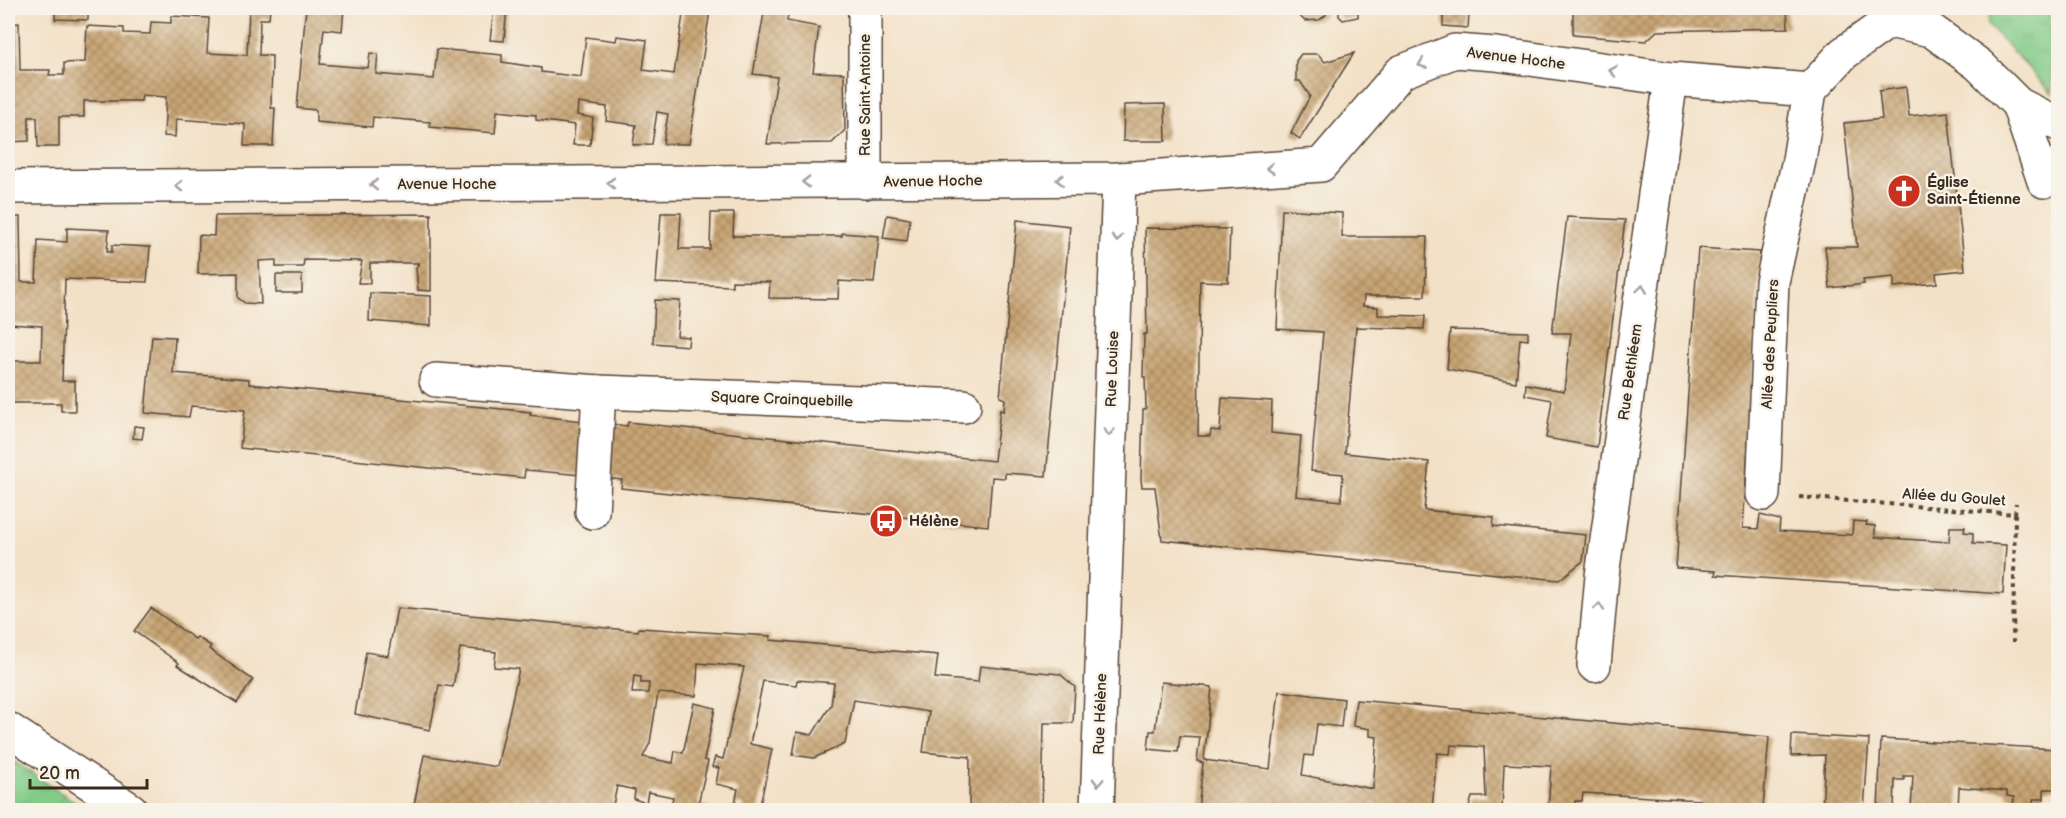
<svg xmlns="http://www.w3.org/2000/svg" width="2066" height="818" viewBox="0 0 2066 818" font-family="'Balsamiq Sans',sans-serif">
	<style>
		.park { fill: url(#park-tufts); stroke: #5e7a53; stroke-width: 1.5 }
		.building { fill: url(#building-cross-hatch); fill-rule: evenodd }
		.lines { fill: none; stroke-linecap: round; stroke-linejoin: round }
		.minor-casing { stroke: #574537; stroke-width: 36 }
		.path { stroke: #574537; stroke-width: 4; stroke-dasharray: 4.5 4.5; stroke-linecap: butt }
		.minor { stroke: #fff; stroke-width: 33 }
		.oneway { stroke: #a79f9a }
		.labels { text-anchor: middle; stroke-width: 5; stroke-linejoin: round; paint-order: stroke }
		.street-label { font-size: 15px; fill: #3b2a1e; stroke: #f7f3e8 }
		.poi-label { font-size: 15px; font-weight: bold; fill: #3b2a1e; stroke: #f7f3e8; text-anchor: start }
	</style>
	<defs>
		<pattern id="park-tufts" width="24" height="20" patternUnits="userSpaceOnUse" patternTransform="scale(1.5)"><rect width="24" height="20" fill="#82cb88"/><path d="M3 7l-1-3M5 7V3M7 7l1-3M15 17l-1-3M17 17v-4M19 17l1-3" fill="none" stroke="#71ae75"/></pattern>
		<pattern id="building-cross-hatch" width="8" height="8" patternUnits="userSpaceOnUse" patternTransform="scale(1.5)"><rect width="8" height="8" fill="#c9a575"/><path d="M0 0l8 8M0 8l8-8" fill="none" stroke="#a4875f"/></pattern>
	</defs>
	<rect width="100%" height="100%" fill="#f7f3e8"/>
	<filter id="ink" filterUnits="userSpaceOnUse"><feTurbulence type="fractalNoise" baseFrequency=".0167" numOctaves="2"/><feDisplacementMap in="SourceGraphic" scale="12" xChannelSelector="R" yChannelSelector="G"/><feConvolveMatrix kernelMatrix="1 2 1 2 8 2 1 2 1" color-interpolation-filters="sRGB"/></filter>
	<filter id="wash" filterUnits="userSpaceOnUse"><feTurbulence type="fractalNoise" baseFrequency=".008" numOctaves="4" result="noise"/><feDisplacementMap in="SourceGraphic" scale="24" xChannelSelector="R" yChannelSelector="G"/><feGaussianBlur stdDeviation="1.35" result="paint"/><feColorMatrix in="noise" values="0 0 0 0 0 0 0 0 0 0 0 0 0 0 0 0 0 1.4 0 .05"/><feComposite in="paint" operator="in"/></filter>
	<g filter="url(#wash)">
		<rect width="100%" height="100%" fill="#f3e1c7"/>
		<g class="park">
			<polygon points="1991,8 2050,8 2052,93 1988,25"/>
			<polygon points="8,758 87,810 8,810"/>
		</g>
		<g id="blocks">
			<g class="building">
				<polygon points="55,8 88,8 88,20 55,19"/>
				<polygon points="249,8 270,8 269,19 260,19 259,55 272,56 271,108 275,108 273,146 244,146 245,124 176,119 175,137 164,136 166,97 142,95 141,101 84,101 84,117 59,117 59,147 38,147 37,117 29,117 29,141 8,142 8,24 19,23 20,70 50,70 49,75 64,75 64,63 85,62 87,26 124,28 124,33 150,34 151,22 171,23 171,16 209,18 207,53 247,55"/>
				<polygon points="306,8 344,8 342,31 324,29 320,64 368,68 370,53 378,54 376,74 434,79 437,49 502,55 502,62 541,68 541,72 581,77 586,37 616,41 617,36 647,40 643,70 674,74 684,8 710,11 689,144 663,144 668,114 657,112 652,144 633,145 636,125 606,121 607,107 578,103 577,115 593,118 590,145 573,145 575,125 536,120 536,115 497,111 495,133 430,127 430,122 373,117 372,127 316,122 316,110 297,108"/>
				<polygon points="494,8 507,8 504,41 490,40"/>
				<polygon points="765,8 789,8 787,21 819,27 813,72 844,73 845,130 832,143 767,144 777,77 753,74"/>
				<polygon points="1296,8 1326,8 1326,15 1319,20 1305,21 1296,13"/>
				<polygon points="1339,8 1358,8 1358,17 1343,20 1339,16"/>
				<polygon points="1573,8 1787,8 1788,28 1657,31 1646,41 1573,35"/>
				<polygon points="1443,12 1469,14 1468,28 1443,26"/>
				<polygon points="1354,53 1300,139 1291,133 1310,96 1300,81 1296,81 1296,61 1301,54 1318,54 1325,62"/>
				<polygon points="1906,87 1909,116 1948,112 1965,270 1936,273 1937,283 1894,287 1894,277 1863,280 1864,284 1830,288 1825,247 1857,247 1844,123 1882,119 1879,91"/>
				<polygon points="1165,104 1166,141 1123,141 1124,105"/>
				<polygon points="1282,209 1342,213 1342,237 1427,237 1425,296 1364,296 1363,306 1378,307 1378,315 1425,316 1424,329 1356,327 1345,453 1429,462 1424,510 1494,517 1493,526 1586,535 1583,561 1559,580 1162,540 1155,487 1142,487 1141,479 1143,410 1146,409 1145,377 1143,377 1144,334 1147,334 1145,228 1230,229 1228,282 1200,281 1198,436 1210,436 1211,430 1220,431 1222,398 1272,401 1271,433 1301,436 1296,496 1341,501 1343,474 1311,471 1323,332 1277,329"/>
				<polygon points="661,213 681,213 679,249 710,249 711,213 734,213 733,236 842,236 842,233 879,236 874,283 839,281 838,299 769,298 770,282 732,281 732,286 656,283"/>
				<polygon points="431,214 431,291 418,290 416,268 419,263 370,263 370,283 358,283 362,261 304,260 303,267 276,267 276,260 259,261 261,304 245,303 238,298 238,273 198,274 199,235 214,236 215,216"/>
				<polygon points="887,215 910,219 907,241 883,238"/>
				<polygon points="8,217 20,217 21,282 36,282 38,240 67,242 67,228 109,230 107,252 112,252 112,245 150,247 147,282 65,279 62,381 75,381 75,411 61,411 61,403 8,403 8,361 41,361 42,326 8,324"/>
				<polygon points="1567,217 1625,220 1597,447 1546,438 1552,400 1525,395 1526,384 1564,391 1571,333 1552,333"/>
				<polygon points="1017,220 1070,226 1046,476 1005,473 1005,478 992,477 988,526 621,488 622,480 571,474 525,470 524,478 240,448 245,410 191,406 189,417 145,413 152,336 175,337 173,373 249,379 249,384 531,412 530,415 627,426 628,422 994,461 1000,410 1004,411 1005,399 1000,397"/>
				<polygon points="1698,248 1760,252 1743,528 1758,529 1760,515 1780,520 1779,531 1852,535 1853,521 1867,522 1866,525 1875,526 1875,537 1949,542 1950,527 1965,527 1964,532 1973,533 1973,543 2006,545 2003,594 1715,575 1716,571 1676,568"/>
				<rect x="276" y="275" width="26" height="18"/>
				<polygon points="370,293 431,296 431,326 369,321"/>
				<polygon points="655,300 680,301 677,336 689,337 688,346 653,343"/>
				<polygon points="1450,330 1528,332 1528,340 1520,339 1516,382 1447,369"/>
				<polygon points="134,426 144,427 142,439 133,438"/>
				<polygon points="151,608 195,639 197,637 211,646 209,649 253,680 237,703 177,665 179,663 134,631"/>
				<path d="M397 608 638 631 639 628 771 636 770 640 938 655 935 678 978 682 980 666 1060 674 1075 687 1073 723H1044L1042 810H969L970 757 923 752 929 712 854 700 845 744 814 758 793 755 797 732 812 735 831 705 834 683 797 680 796 685 763 681 750 744 772 749 759 810H743L744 805 735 803 738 789 716 784 719 768 712 767 715 757 723 759 744 667 698 663 696 696 658 693 650 743 643 757 673 763 675 751 683 753 694 703 715 708 704 760 708 761 698 804 709 807 708 810H670L673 797 648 792 646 803 634 799 635 790 617 786 612 810H413L424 755 497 767 519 669 494 667 496 652 460 648 453 687 439 685 430 730 355 714 366 652 388 656ZM634 676 641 677V683H649L648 693H632Z"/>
				<polygon points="1161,682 1212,687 1204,760 1270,769 1279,691 1344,699 1341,727 1317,724 1313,756 1305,755 1302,775 1373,789 1377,737 1370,736 1370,729 1353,726 1356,700 1769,737 1763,808 1770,808 1770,810 1699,810 1700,800 1583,793 1582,801 1575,801 1574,810 1548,810 1551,766 1504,764 1502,810 1468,810 1472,797 1486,797 1484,747 1451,745 1450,754 1437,753 1432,810 1287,810 1287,806 1272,803 1270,810 1198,810 1203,763 1197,761 1200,737 1180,736 1178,752 1148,749 1150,731 1155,731"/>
				<polygon points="1792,735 1869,739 1864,810 1822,810 1825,755 1791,756"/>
				<polygon points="1881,739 2058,749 2058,789 2044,789 2044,799 2033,799 2034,810 2013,810 2014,797 2007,796 2007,791 1959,787 1958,810 1911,810 1913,776 1904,776 1904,780 1895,780 1894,810 1878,810"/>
			</g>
		</g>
	</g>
	<g filter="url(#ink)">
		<use href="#blocks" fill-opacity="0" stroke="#574537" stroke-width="1.5"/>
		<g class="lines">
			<defs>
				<g id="minor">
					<polyline points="1810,90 1844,53 1889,21 1931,30 1979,65 2018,104 2044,181"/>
					<polyline points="2018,104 2058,124"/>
					<polyline points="865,182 865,8"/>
					<polyline points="8,187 1119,179 1321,165 1401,72 1455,51 1496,54 1671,79 1810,90"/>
					<polyline points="436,380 599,392 964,406"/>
					<polyline points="1763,494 1772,282 1799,160 1810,90"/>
					<polyline points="592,512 599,392"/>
					<polyline points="1594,665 1602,576 1671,79"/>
					<polyline points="8,729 131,810"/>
					<polyline points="1097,810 1119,179"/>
				</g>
			</defs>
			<use href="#minor" class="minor-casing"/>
			<g class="path">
				<polyline points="1799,497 2015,514 2013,642"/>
				<polyline points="2015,514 2016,503"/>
			</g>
			<use href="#minor" class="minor"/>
		</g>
		<defs><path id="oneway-chevron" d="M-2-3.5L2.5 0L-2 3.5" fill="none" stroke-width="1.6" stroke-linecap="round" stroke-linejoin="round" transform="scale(1.5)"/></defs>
		<g class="oneway">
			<use href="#oneway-chevron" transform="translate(1422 64) rotate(159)"/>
			<use href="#oneway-chevron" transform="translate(1613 71) rotate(-171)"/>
			<use href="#oneway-chevron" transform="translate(1270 168) rotate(176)"/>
			<use href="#oneway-chevron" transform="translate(1060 180) rotate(179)"/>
			<use href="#oneway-chevron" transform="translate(806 182) rotate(180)"/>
			<use href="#oneway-chevron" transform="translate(611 183) rotate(180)"/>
			<use href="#oneway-chevron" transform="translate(374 185) rotate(180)"/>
			<use href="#oneway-chevron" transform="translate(179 186) rotate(180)"/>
			<use href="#oneway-chevron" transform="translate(1117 238) rotate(92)"/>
			<use href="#oneway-chevron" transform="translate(1642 289) rotate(-82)"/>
			<use href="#oneway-chevron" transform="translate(1109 432) rotate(92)"/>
			<use href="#oneway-chevron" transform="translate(1599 607) rotate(-84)"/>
			<use href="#oneway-chevron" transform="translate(1098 782) rotate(92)"/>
		</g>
	</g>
	<defs>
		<symbol id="church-disc" viewBox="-11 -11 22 22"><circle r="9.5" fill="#c8321e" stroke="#f7f3e8"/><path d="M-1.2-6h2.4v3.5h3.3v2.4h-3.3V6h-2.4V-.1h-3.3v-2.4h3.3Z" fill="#fff"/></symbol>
		<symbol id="bus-disc" viewBox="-11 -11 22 22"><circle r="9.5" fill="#c8321e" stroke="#f7f3e8"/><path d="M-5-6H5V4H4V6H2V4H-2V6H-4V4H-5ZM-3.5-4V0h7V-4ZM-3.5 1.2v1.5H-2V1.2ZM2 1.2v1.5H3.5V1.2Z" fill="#fff"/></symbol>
	</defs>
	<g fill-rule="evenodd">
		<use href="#church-disc" x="1885" y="172" width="38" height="38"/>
		<use href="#bus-disc" x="867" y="502" width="38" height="38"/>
	</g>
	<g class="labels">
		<g class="street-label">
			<text transform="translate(1516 58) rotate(7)" y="5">Avenue Hoche</text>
			<text transform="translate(865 95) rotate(-90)" y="5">Rue Saint-Antoine</text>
			<text transform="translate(933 181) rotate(-1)" y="5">Avenue Hoche</text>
			<text x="447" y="189">Avenue Hoche</text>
			<text transform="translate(1770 344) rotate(-87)" y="5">Allée des Peupliers</text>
			<text transform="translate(1112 369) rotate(-88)" y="5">Rue Louise</text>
			<text transform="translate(1630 372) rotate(-82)" y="5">Rue Bethléem</text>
			<text transform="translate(782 399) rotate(2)" y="5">Square Crainquebille</text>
			<text transform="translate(1954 497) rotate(4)" y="5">Allée du Goulet</text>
			<text transform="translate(1100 714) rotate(-88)" y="5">Rue Hélène</text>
		</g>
		<g class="poi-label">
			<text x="1927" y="187">Église<tspan x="1927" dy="17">Saint-Étienne</tspan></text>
			<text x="909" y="526">Hélène</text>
		</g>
	</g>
	<rect width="2066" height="818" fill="none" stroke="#f7f3e8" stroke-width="30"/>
	<path d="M30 779v9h117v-9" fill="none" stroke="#3b2a1e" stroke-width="3"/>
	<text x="39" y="779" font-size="18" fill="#3b2a1e" stroke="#f7f3e8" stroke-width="4.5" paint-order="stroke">20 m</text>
</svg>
